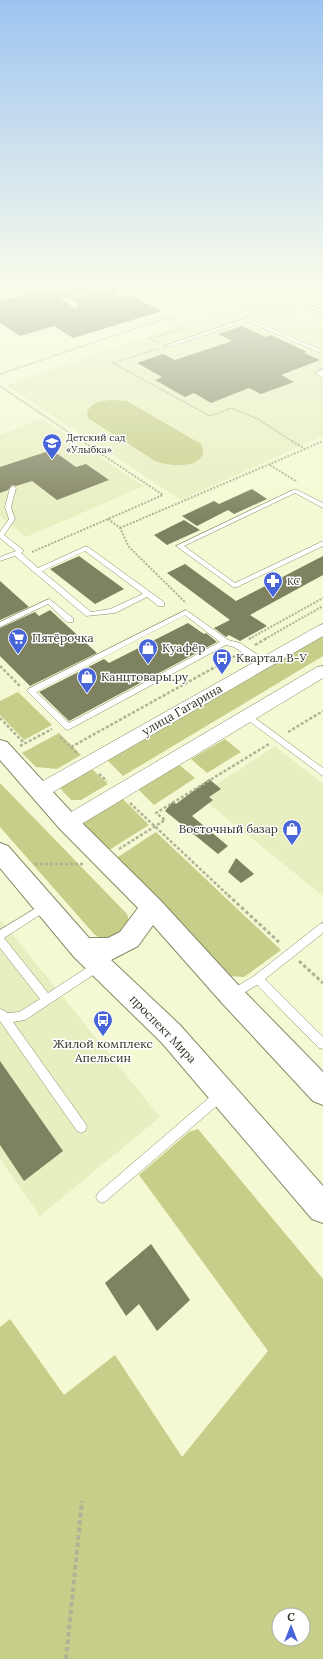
<svg xmlns="http://www.w3.org/2000/svg" width="323" height="1659" viewBox="0 0 323 1659" font-family="Lora,serif">
	<style>
		.built { fill: #e9eec1 }
		.green { fill: #c7ce89; fill-rule: evenodd }
		.building { fill: #7f8260 }
		.lines { fill: none; stroke-linecap: round; stroke-linejoin: round }
		.lane-casing { stroke: #878a68; stroke-width: 1 }
		.street-casing { stroke: #878a68; stroke-width: 1 }
		.secondary-casing { stroke: #878a68; stroke-width: 2 }
		.path-far4 { stroke: #afb295; stroke-width: 1.5; stroke-dasharray: 1.5 1; stroke-linecap: butt }
		.path-far3 { stroke: #afb295; stroke-width: 2; stroke-dasharray: 2 1.5; stroke-linecap: butt }
		.path-far2 { stroke: #afb295; stroke-width: 2.5; stroke-dasharray: 3 2; stroke-linecap: butt }
		.path-far1 { stroke: #afb295; stroke-width: 3; stroke-dasharray: 3.5 2.5; stroke-linecap: butt }
		.path { stroke: #afb295; stroke-width: 4; stroke-dasharray: 4.5 3; stroke-linecap: butt }
		.lane { fill: #fff; fill-rule: evenodd }
		.street { fill: #fff; fill-rule: evenodd }
		.secondary { fill: #fff; fill-rule: evenodd }
		.labels { text-anchor: middle; stroke-width: 3; stroke-linejoin: round; paint-order: stroke }
		.far-poi-label { font-size: 10px; fill: #323325; stroke: #fff; text-anchor: start }
		.poi-label { font-size: 12px; fill: #323325; stroke: #fff; text-anchor: start }
		.street-label { font-size: 12px; fill: #323325; stroke: #fff }
	</style>
	<rect width="100%" height="100%" fill="#f4f9d3"/>
	<g class="built">
		<polygon points="260,299 323,327 323,436 181,500 6,385"/>
		<polygon points="42,419 144,486 26,537 0,516 0,435"/>
		<polygon points="275,746 323,784 323,896 199,796"/>
		<polygon points="0,919 160,1117 40,1216 0,1159"/>
	</g>
	<g class="green">
		<path d="M111 400 127 401 201 444 203 449C204 470 168 466 155 461L88 418 87 412C92 402 101 401 111 400Z"/>
		<polygon points="323,633 323,656 123,776 106,759"/>
		<polygon points="18,692 52,725 24,740 0,715 0,701"/>
		<polygon points="59,733 81,755 57,769 36,767 22,753"/>
		<polygon points="225,739 241,752 207,773 191,759"/>
		<polygon points="177,763 195,778 154,805 136,787"/>
		<polygon points="91,768 108,784 81,800 71,800 60,788 62,783"/>
		<polygon points="0,783 127,914 130,923 112,939 101,939 94,934 0,827"/>
		<polygon points="120,796 149,825 106,852 83,827 87,815"/>
		<polygon points="156,832 281,950 244,977 228,976 115,859"/>
		<path d="M198 1129 323 1279V1659H0V1327L10 1319 64 1395 115 1355 182 1457 268 1351 139 1175 189 1132ZM279 1615H303V1639H279Z"/>
	</g>
	<g class="building">
		<polygon points="41,289 89,289 61,297 61,299 73,308 78,307 78,304 72,299 99,290 100,289 115,289 117,298 128,295 162,311 73,338 54,326 20,336 0,323 0,301"/>
		<polygon points="242,326 266,337 271,335 307,352 304,353 320,360 281,375 294,382 261,394 249,388 211,403 194,393 185,397 155,380 162,377 137,363 163,354 175,360 232,341 218,334"/>
		<polygon points="52,450 76,467 86,464 109,480 57,500 32,481 16,486 12,485 8,490 0,493 0,467"/>
		<polygon points="252,489 267,499 234,514 228,510 197,526 182,516 214,501 219,504"/>
		<polygon points="184,520 200,530 167,545 154,535"/>
		<polygon points="79,556 124,589 95,604 50,569"/>
		<polygon points="323,556 323,575 250,615 267,626 240,641 229,635 226,637 214,628 230,620 167,573 185,564 236,601"/>
		<polygon points="0,581 29,607 0,620"/>
		<polygon points="50,610 97,653 30,686 0,656 0,628 35,612 39,616"/>
		<polygon points="188,623 204,634 206,633 217,642 69,721 39,692 104,659 109,663"/>
		<polygon points="209,779 221,789 209,797 213,800 192,816 228,846 218,854 165,811 173,801 176,804"/>
		<polygon points="236,858 254,874 241,883 228,872"/>
		<polygon points="0,1061 63,1151 24,1181 0,1145"/>
		<polygon points="151,1244 190,1300 157,1331 139,1304 126,1316 105,1283"/>
	</g>
	<g class="lines">
		<defs>
			<g id="lane">
				<polygon points="13,289 19,289 0,295 0,293"/>
				<polygon points="93,289 99,289 68,298 77,304 77,306 73,306 62,298"/>
				<polygon points="204,289 209,289 173,302 169,301"/>
				<polygon points="323,303 323,306 312,310 323,315 323,318 306,310"/>
				<polygon points="247,318 323,351 323,354 247,321 168,347 164,346"/>
				<polygon points="323,369 323,378 315,373"/>
				<path d="M13 486 16 488 11 507 15 519 4 535 23 550V552L21 553 38 568 84 547H88L164 602V606H158L147 597 115 613 86 616 15 556 0 561V557L16 551 0 538V532L9 519 5 507 10 488ZM85 551 143 594 110 609 91 612 42 571Z"/>
				<polygon points="293,490 297,490 323,503 323,508 295,493 184,546 235,583 323,541 323,546 237,587 233,587 176,546"/>
				<polygon points="49,599 73,618 73,622 67,622 48,604 0,627 0,622"/>
				<path d="M186 610 228 640 240 643 267 661V665H261L234 647 226 645 68 730 65 729 27 691 28 689ZM185 615 220 642 69 723 36 692Z"/>
				<polygon points="248,713 323,768 323,776 245,718 244,716 245,714"/>
				<polygon points="46,902 49,903 51,906 49,909 4,938 48,993 94,963 98,961 102,963 103,966 102,969 25,1020 13,1022 85,1123 87,1127 85,1131 81,1133 77,1131 0,1021 0,1009 5,1011 7,1013 19,1012 40,999 0,948 0,930"/>
				<polygon points="323,923 323,933 265,979 323,1037 323,1049 319,1048 257,985 232,1000 228,998 227,995 228,992 254,976 320,924"/>
				<polygon points="222,1088 226,1090 228,1094 226,1098 106,1201 102,1203 98,1201 96,1197 98,1193 218,1090"/>
			</g>
			<g id="street">
				<polygon points="323,624 323,636 46,796 40,798 34,796 31,791 34,786 318,626"/>
				<polygon points="323,666 323,678 75,828 68,830 61,828 59,823 61,818 317,667"/>
			</g>
			<polygon id="secondary" points="0,740 7,742 76,817 160,900 240,987 323,1072 323,1105 313,1101 222,1003 153,925 138,946 111,960 180,1025 323,1186 323,1223 312,1219 162,1043 74,957 0,868 0,843 8,846 89,938 108,938 120,932 138,908 60,829 0,760"/>
		</defs>
		<use href="#lane" class="lane-casing"/>
		<use href="#street" class="street-casing"/>
		<use href="#secondary" class="secondary-casing"/>
		<g class="path-far4">
			<polyline points="265,289 259,294 299,311"/>
			<polyline points="157,349 113,363 210,416 232,408 258,419 293,442"/>
			<polyline points="0,374 170,317 182,329 150,339 158,342"/>
			<polyline points="0,386 83,442"/>
		</g>
		<g class="path-far3">
			<polyline points="82,441 163,495"/>
			<polyline points="292,441 305,449 323,441"/>
			<polyline points="270,465 297,482"/>
			<polyline points="108,519 120,528 129,547 186,603"/>
			<polyline points="120,528 305,449"/>
			<polyline points="32,552 163,495"/>
			<polyline points="249,639 323,598"/>
			<polyline points="265,639 323,606"/>
		</g>
		<g class="path-far2">
			<polyline points="249,639 251,638"/>
			<polyline points="255,645 267,638"/>
			<polyline points="0,666 21,687"/>
			<polyline points="0,718 24,743"/>
			<polyline points="288,732 323,711"/>
			<polyline points="60,737 77,753"/>
			<polyline points="20,746 52,729"/>
			<polyline points="71,747 235,656"/>
			<polyline points="99,774 107,781"/>
			<polyline points="130,803 229,896"/>
			<polyline points="119,849 165,820 156,813 269,744"/>
			<polyline points="35,864 84,864"/>
		</g>
		<g class="path-far1">
			<polyline points="228,895 281,944"/>
			<polyline points="299,961 323,983"/>
		</g>
		<polyline class="path" points="66,1659 82,1501"/>
		<use href="#lane" class="lane"/>
		<use href="#street" class="street"/>
		<use href="#secondary" class="secondary"/>
	</g>
	<linearGradient id="sky" x2="0" y2="1"><stop stop-color="#9dc4f1"/><stop offset="0.55" stop-color="#fafceb"/><stop offset="1" stop-color="#fafceb" stop-opacity="0"/></linearGradient>
	<rect width="323" height="521" fill="url(#sky)"/>
	<defs>
		<symbol id="school-pin" viewBox="-11 -11 22 30"><path d="M0 17L-7.5 6A9.5 9.5 0 1 1 7.5 6Z" fill="#4764d8" stroke="#fff"/><path d="M0-5L7-2L0 1L-7-2ZM-4 1L0 2.5L4 1V4Q0 6-4 4Z" fill="#fff"/></symbol>
		<symbol id="pharmacy-pin" viewBox="-11 -11 22 30"><path d="M0 17L-7.5 6A9.5 9.5 0 1 1 7.5 6Z" fill="#4764d8" stroke="#fff"/><path d="M-2-6h4v4h4v4h-4v4h-4v-4h-4v-4h4Z" fill="#fff"/></symbol>
		<symbol id="supermarket-pin" viewBox="-11 -11 22 30"><path d="M0 17L-7.5 6A9.5 9.5 0 1 1 7.5 6Z" fill="#4764d8" stroke="#fff"/><path d="M-6-5.5h2.5l.6 2H6L4.5 2H-2.5L-4.4-4H-6ZM-1.5 3.2a1.3 1.3 0 1 0 .1 0ZM3 3.2a1.3 1.3 0 1 0 .1 0Z" fill="#fff"/></symbol>
		<symbol id="shop-pin" viewBox="-11 -11 22 30"><path d="M0 17L-7.5 6A9.5 9.5 0 1 1 7.5 6Z" fill="#4764d8" stroke="#fff"/><path d="M-5-2.5h2.3a2.7 3.5 0 0 1 5.4 0H5L5.5 6h-11ZM-1.5-2.5h3a1.5 2.3 0 0 0-3 0Z" fill="#fff"/></symbol>
		<symbol id="bus-pin" viewBox="-11 -11 22 30"><path d="M0 17L-7.5 6A9.5 9.5 0 1 1 7.5 6Z" fill="#4764d8" stroke="#fff"/><path d="M-5-6H5V4H4V6H2V4H-2V6H-4V4H-5ZM-3.5-4V0h7V-4ZM-3.5 1.2v1.5H-2V1.2ZM2 1.2v1.5H3.5V1.2Z" fill="#fff"/></symbol>
	</defs>
	<g fill-rule="evenodd">
		<use href="#school-pin" x="41" y="432" width="22" height="30"/>
		<use href="#pharmacy-pin" x="262" y="570" width="22" height="30"/>
		<use href="#supermarket-pin" x="7" y="627" width="22" height="30"/>
		<use href="#shop-pin" x="137" y="637" width="22" height="30"/>
		<use href="#bus-pin" x="211" y="647" width="22" height="30"/>
		<use href="#shop-pin" x="76" y="666" width="22" height="30"/>
		<use href="#shop-pin" x="281" y="818" width="22" height="30"/>
		<use href="#bus-pin" x="92" y="1009" width="22" height="30"/>
	</g>
	<g class="labels">
		<g class="far-poi-label">
			<text x="66" y="441">Детский сад<tspan x="66" dy="12">«Улыбка»</tspan></text>
			<text x="287" y="585">КС</text>
		</g>
		<g class="poi-label">
			<text x="32" y="642">Пятёрочка</text>
			<text x="162" y="652">Куафёр</text>
			<text x="236" y="662">Квартал В-У</text>
			<text x="101" y="681">Канцтовары.ру</text>
			<text x="278" y="833" text-anchor="end">Восточный базар</text>
			<text x="103" y="1048" text-anchor="middle">Жилой комплекс<tspan x="103" dy="14">Апельсин</tspan></text>
		</g>
		<g class="street-label">
			<text transform="translate(182 710) rotate(-30)" y="4">улица Гагарина</text>
			<text transform="translate(163 1029) rotate(46)" y="4">проспект Мира</text>
		</g>
	</g>
	<g transform="translate(291 1627)"><circle r="19" fill="#ffffff" stroke="#adada8"/>
	<path d="M0-3L7 15L0 10L-7 15Z" fill="#4764d8"/>
	<text y="-6" font-size="11" font-weight="bold" text-anchor="middle" fill="#323325">С</text>
	</g>
</svg>
